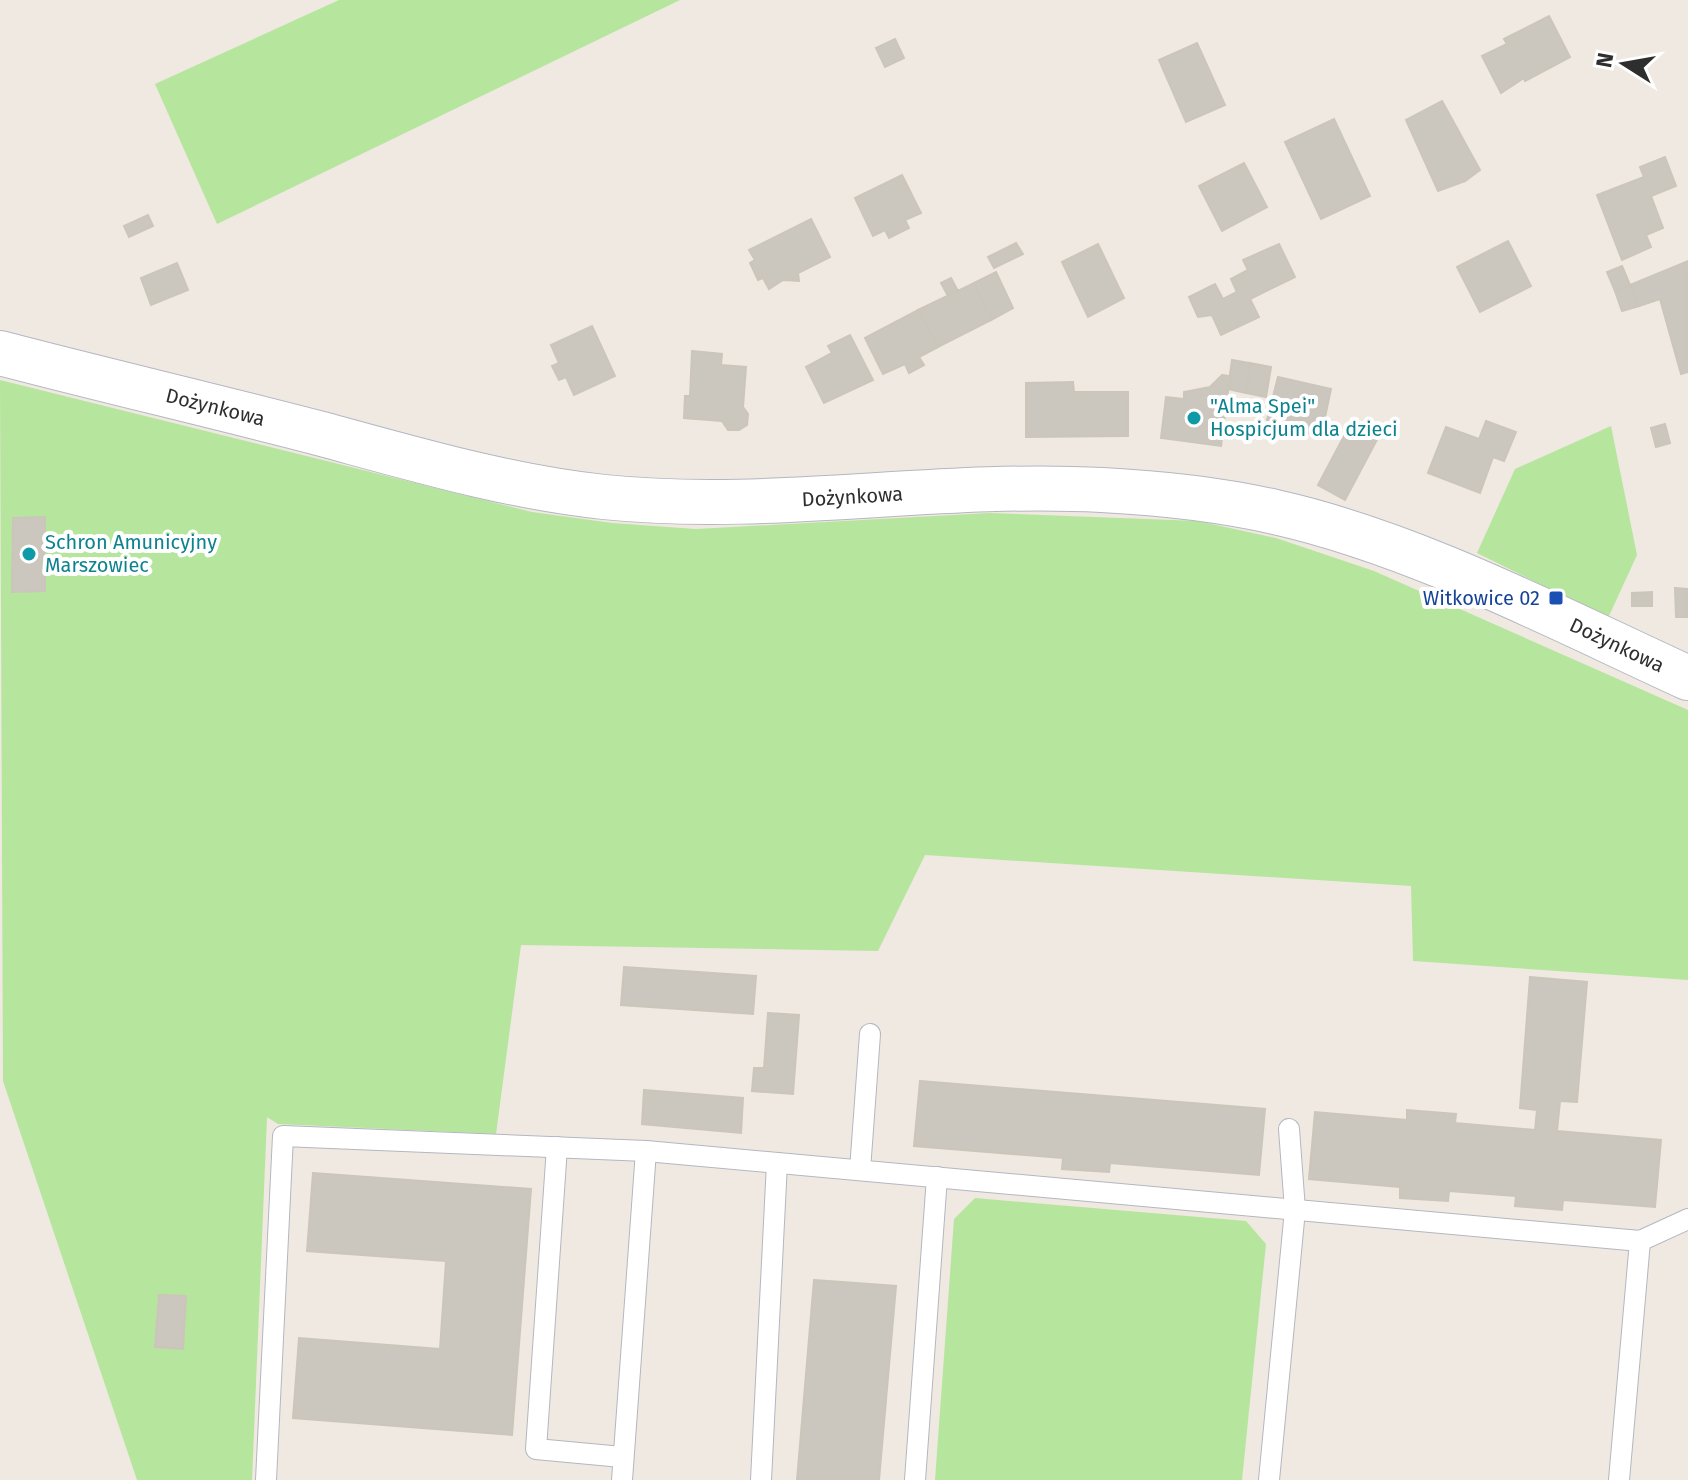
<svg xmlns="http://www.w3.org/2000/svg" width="1688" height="1480" viewBox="0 0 1688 1480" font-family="'Fira Sans',sans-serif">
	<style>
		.green { fill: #b6e59e }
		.building { fill: #cbc7bf; stroke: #cbc5ba; stroke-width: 2 }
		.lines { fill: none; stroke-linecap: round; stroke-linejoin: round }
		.lane-casing { stroke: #b4b7c1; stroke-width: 22 }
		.secondary-casing { stroke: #b4b7c1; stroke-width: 46 }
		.lane { stroke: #fff; stroke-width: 20 }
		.secondary { stroke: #fff; stroke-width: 44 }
		.culture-dot { fill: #0f9aa8; stroke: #fff; stroke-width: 3 }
		.transit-dot { fill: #1a4fb4; stroke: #fff; stroke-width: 3 }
		.labels { text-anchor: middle; stroke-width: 8; stroke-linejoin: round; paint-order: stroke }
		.culture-label { font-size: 20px; fill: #0d838f; stroke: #fff; text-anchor: start }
		.street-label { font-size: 20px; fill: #2e2e2e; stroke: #fff }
		.transit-label { font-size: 20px; fill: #164399; stroke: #fff; text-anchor: end }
	</style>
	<rect width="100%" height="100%" fill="#efe9e1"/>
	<g class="green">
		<polygon points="339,0 680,0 217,224 155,84"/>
		<polygon points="0,380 532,512 612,523 696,529 989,513 1198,521 1276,538 1374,571 1688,710 1688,980 1413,961 1411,886 925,855 878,951 521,945 496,1134 278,1124 267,1117 252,1480 137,1480 3,1081"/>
		<polygon points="1611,426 1637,555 1608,618 1477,553 1515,469"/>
		<polygon points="975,1198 1246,1221 1266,1244 1242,1480 935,1480 954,1219"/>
	</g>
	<g class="building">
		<polygon points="1549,16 1570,57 1525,81 1524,78 1501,93 1482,56 1507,44 1504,39"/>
		<polygon points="895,39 904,58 885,67 876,48"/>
		<polygon points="1197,43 1225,105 1186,122 1159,60"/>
		<polygon points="1442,101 1480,170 1465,181 1438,191 1406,120"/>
		<polygon points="1334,119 1370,196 1321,219 1285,142"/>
		<polygon points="1665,157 1676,186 1651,196 1663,228 1646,235 1651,247 1622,260 1597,195 1644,177 1640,167"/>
		<polygon points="1244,163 1267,207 1222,231 1199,186"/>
		<polygon points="902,175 921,213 905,220 909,228 889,238 885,230 873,236 855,198"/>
		<polygon points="148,215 153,226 129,237 124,226"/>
		<polygon points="811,219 830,257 798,273 799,281 783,280 769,289 763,278 758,280 750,263 755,260 749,250"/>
		<polygon points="1508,241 1531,286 1480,312 1457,267"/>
		<polygon points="1016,243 1023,254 994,268 988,257"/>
		<polygon points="1098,244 1124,298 1088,317 1062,262"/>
		<polygon points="1279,244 1295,277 1250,299 1259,317 1221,335 1212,315 1198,317 1189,297 1215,284 1223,299 1237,292 1231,279 1248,270 1243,260"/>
		<polygon points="1688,261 1688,372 1681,374 1660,299 1639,306 1630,285"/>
		<polygon points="177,263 188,290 151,305 141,278"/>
		<polygon points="1622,266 1630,285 1615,291 1607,272"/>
		<polygon points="996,272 1013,308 991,320 974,283"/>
		<polygon points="951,278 958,291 948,296 941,283"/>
		<polygon points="974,283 991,320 938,347 918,310"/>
		<polygon points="1630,285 1639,306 1622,311 1615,291"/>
		<polygon points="918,310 938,347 919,357 924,365 909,373 905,364 883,374 865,338"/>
		<polygon points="592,326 615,376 574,395 566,377 559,380 552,366 559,363 551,345"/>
		<polygon points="850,335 873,380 824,403 806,367 832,353 828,346"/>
		<polygon points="692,351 722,354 721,365 746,367 743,407 748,414 747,425 739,430 728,430 722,421 684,418 685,396 690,396"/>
		<polygon points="1232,360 1250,363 1246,393 1228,389"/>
		<polygon points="1250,363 1271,367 1266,397 1246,393"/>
		<polygon points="1222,375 1230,376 1221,446 1161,438 1166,397 1184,399 1184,392 1210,387"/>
		<polygon points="1278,377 1331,389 1321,436 1266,424"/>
		<polygon points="1073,382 1074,392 1128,392 1128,436 1026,437 1026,383"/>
		<polygon points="1353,419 1380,434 1345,500 1318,485"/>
		<polygon points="1486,421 1516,432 1504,461 1493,457 1480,493 1428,473 1446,427 1479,439"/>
		<polygon points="1665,424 1670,443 1656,447 1651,428"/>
		<polygon points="45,517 45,591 12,592 13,518"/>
		<polygon points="1675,588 1688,589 1688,617 1676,617"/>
		<polygon points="1652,592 1652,606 1632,606 1632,593"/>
		<polygon points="624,967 756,976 753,1014 621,1005"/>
		<polygon points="1530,977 1587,982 1577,1102 1560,1101 1557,1131 1661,1140 1655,1207 1563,1200 1562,1210 1515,1206 1516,1196 1449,1191 1448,1201 1400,1198 1400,1187 1309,1179 1315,1112 1407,1120 1407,1110 1456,1114 1455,1123 1535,1130 1537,1110 1520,1108"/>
		<polygon points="768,1013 799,1015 793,1094 752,1091 754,1068 764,1068"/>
		<polygon points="920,1081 1265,1109 1259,1175 1110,1163 1109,1172 1062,1169 1063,1158 914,1146"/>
		<polygon points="644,1090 743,1098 741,1133 642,1124"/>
		<polygon points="313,1173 531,1189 512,1435 293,1418 299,1338 440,1349 446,1261 307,1251"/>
		<polygon points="814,1280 896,1286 879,1480 797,1480"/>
		<polygon points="159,1295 186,1296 183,1349 155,1347"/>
	</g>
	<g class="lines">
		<defs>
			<g id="lane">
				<polyline points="557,1147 536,1449 622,1457"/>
				<polyline points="860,1170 870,1034"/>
				<polyline points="266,1480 283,1136 646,1151 1640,1241 1688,1219"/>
				<polyline points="622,1480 646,1151"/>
				<polyline points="761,1480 777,1163"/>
				<polyline points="915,1480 937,1177"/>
				<polyline points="1269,1480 1295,1210 1289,1129"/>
				<polyline points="1619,1480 1640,1241"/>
			</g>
			<g id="secondary">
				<path id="s1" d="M0 353C107 381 215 406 322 434 414 459 509 487 604 497 769 514 936 481 1102 490 1160 493 1218 499 1275 512 1414 543 1559 619 1688 678"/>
			</g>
		</defs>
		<use href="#lane" class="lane-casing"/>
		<use href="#secondary" class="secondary-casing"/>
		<use href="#lane" class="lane"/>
		<use href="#secondary" class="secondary"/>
	</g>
	<g class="culture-dot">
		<circle cx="1194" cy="418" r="8"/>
		<circle cx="29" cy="554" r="8"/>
	</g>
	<rect class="transit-dot" x="1548" y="590" width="16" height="16" rx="4"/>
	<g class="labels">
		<g class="culture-label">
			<text x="1210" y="413">"Alma Spei"<tspan x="1210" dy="23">Hospicjum dla dzieci</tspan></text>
			<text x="45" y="549">Schron Amunicyjny<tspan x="45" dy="23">Marszowiec</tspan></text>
		</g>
		<g class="street-label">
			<text dy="7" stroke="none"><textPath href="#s1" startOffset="222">Dożynkowa</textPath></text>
			<text dy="7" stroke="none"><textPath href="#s1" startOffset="870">Dożynkowa</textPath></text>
			<text dy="7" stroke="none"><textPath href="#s1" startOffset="1662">Dożynkowa</textPath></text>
		</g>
		<g class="transit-label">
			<text x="1540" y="605">Witkowice 02</text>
		</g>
	</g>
	<g transform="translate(1624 64) rotate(281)" stroke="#ffffff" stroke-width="6" paint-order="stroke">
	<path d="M0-6L14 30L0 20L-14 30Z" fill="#2e2e2e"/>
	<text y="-12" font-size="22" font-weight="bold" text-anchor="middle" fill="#2e2e2e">N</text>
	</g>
</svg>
